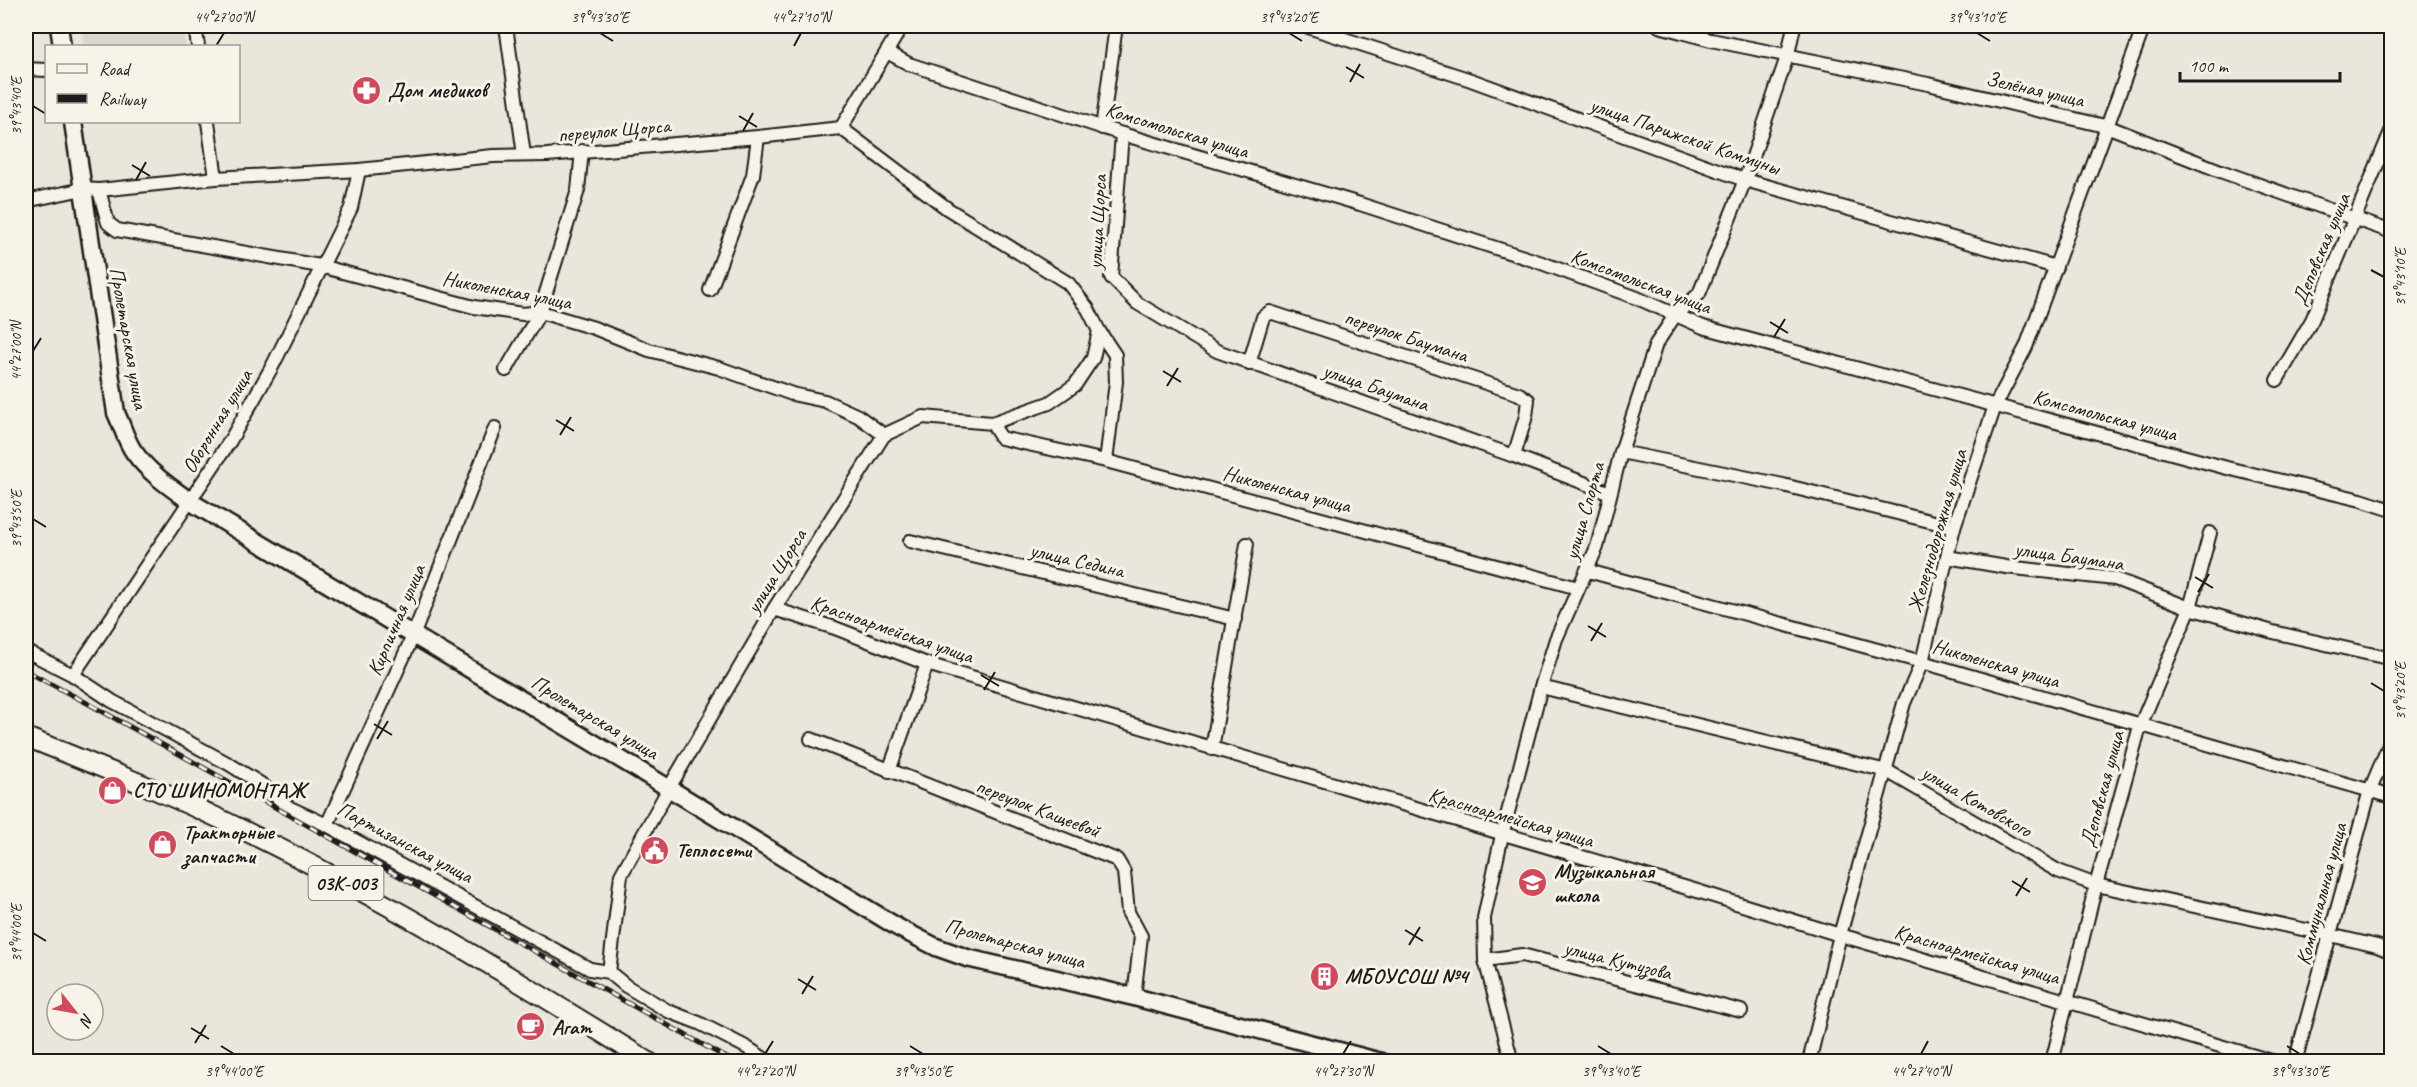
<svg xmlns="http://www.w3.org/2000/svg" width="2417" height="1087" viewBox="0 0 2417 1087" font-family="Caveat,sans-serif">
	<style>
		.built { fill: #dad7ce }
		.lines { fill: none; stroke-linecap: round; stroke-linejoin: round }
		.street-casing { stroke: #1c1c1c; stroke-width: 16 }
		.secondary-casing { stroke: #1c1c1c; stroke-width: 21 }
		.primary-casing { stroke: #1c1c1c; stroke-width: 22 }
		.street { stroke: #f7f3e8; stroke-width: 12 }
		.secondary { stroke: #f7f3e8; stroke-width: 16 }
		.primary { stroke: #f7f3e8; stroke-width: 18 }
		.rail-casing { stroke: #1c1c1c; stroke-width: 5 }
		.rail { stroke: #f7f3e8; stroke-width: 3; stroke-dasharray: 9; stroke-linecap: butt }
		.ticks { fill: none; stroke: #1c1c1c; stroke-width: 2 }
		.labels { text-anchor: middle; stroke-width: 6; stroke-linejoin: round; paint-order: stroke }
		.shield { fill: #f7f3e8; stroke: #5e5c59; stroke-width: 1.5 }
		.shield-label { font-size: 20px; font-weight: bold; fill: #1c1c1c }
		.street-label { font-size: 21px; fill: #1c1c1c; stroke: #f7f3e8 }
		.poi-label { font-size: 21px; font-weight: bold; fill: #1c1c1c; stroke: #f7f3e8; text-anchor: start }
		.neatline { fill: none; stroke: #1c1c1c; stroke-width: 2 }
		.ticks-label { font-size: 15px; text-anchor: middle; fill: #1c1c1c }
	</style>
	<rect width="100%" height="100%" fill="#eae6dc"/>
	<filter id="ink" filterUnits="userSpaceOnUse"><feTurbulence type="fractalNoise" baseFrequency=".0167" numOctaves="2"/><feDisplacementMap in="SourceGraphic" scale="12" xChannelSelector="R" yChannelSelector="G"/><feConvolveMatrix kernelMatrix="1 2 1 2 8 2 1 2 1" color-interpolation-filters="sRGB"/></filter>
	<g filter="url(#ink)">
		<polygon class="built" points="81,26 182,26 186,46 84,46"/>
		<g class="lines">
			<defs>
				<g id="street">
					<polyline points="195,26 198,46"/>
					<polyline points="506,26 524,155"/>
					<polyline points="1305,26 1471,80 1745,180 2056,267"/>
					<polyline points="1659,26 1711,40 1928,84 2109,127 2223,172 2392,232"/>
					<polyline points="887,52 909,64 1122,134 1360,204 1539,262 1637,298 1703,327 2227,468 2361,500 2392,510"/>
					<polyline points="26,69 46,70"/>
					<polyline points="208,122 216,178"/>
					<polyline points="841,128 902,26"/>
					<polyline points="1102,128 1116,26"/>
					<polyline points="1122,134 1111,277 1137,303 1217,351 1514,456 1610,493"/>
					<polyline points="99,190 108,223 117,230 320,266 474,307 523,314 540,312 594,328 649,350 719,368 792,394 825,401 858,416 884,435"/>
					<polyline points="26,201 83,189 99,190 216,178 359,170 493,156 547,155 758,137 841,128 948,209 1068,283 1088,309 1099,331 1093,358 1075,385 1049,403 992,423 923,417 884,435 774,609 669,788 621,875 609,972"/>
					<polyline points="710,290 753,175 758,137"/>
					<polyline points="1099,331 1115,355 1116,382 1106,461"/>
					<polyline points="1249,364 1263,317 1270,312 1519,394 1528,400 1526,416 1514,456"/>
					<polyline points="506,370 540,312 578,190 582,151"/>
					<polyline points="2277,380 2312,320 2392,129"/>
					<polyline points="992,423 1001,438 1106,461 1578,588"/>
					<polyline points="1621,452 1783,485 1954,527"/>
					<polyline points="910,541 1235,619"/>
					<polyline points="1947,557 2006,567 2115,579 2190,608 2273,632 2392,659"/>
					<polyline points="1588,571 1922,662 2392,797"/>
					<polyline points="774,609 835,628 927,664 1694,890 1840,935 2275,1062"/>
					<polyline points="26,651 73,675 112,701 229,764 261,784 290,808 327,825 590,969 609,972 626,986 668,1011 699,1023 746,1047 769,1062"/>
					<polyline points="73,675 230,441 273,365 351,208 359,170"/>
					<polyline points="1541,687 1887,771 2058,871 2096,885 2330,935 2377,946 2392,952"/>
					<polyline points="811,739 1117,860 1124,872 1128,912 1141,936 1134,997"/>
					<polyline points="1212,749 1247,544"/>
					<polyline points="889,771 927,664"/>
					<polyline points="327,825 413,636 495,428"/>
					<polyline points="1485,960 1522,955 1741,1011"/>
					<polyline points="1512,1062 1485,960 1484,918 1502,835 1541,687 1556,639 1597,547 1621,452 1656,344 1676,314 1699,294 1745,180 1788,54 1794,26"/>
					<polyline points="1809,1062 1840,935 1904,703 1922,662 1954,527 1995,406 2026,347 2144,26"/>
					<polyline points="2052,1062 2096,885 2140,726 2190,608 2210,533"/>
					<polyline points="2295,1062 2370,790 2392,738"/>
				</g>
				<g id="secondary">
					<polyline points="59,26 62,46"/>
					<path d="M73 122 116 413C122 425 126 441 134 452 149 473 170 487 191 502L642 772 899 928 936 947 967 958 1134 997 1381 1062"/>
				</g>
				<path id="primary" d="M26 737C98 766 172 795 243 830 383 898 517 980 649 1062"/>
			</defs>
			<use href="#street" class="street-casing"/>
			<use href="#secondary" class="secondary-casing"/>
			<use href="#primary" class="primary-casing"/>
			<use href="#street" class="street"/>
			<use href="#secondary" class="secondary"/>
			<use href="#primary" class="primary"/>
			<defs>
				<polyline id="rail" points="26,671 89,704 734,1062"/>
			</defs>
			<use href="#rail" class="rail-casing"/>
			<use href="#rail" class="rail"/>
		</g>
	</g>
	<path class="ticks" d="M600 33 613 41M1289 33 1302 41M1977 33 1990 41M216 46 224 33M794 46 801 33M1346 67 1364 78M1350 82 1360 64M33 106 46 114M739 116 757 127M743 131 753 113M132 165 150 176M136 180 146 162M2371 270 2384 277M1770 322 1788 333M1774 337 1785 319M33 351 41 338M1163 371 1181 382M1167 386 1178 368M556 420 574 431M560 435 571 417M33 519 46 527M2195 577 2213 588M2198 592 2209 574M1588 626 1606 637M1591 641 1602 623M981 675 999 686M2371 683 2384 691M984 690 995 672M374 724 392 735M377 739 388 721M2012 881 2030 892M2016 896 2027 878M1405 930 1423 941M33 933 46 941M1409 945 1420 927M798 979 816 990M802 994 813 976M191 1028 209 1039M195 1043 206 1025M221 1046 234 1054M910 1046 923 1054M1598 1046 1611 1054M2287 1046 2300 1054M765 1054 773 1041M1343 1054 1351 1041M1921 1054 1928 1041"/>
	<defs>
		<symbol id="pharmacy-disc" viewBox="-11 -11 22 22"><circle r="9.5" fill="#d1495b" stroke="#f7f3e8"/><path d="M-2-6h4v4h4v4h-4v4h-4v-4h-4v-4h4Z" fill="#fff"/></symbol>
		<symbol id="shop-disc" viewBox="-11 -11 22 22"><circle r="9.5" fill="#d1495b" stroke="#f7f3e8"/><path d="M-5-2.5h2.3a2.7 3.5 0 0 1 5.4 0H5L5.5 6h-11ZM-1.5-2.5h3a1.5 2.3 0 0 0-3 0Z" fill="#fff"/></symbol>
		<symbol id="civic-disc" viewBox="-11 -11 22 22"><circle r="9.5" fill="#d1495b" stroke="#f7f3e8"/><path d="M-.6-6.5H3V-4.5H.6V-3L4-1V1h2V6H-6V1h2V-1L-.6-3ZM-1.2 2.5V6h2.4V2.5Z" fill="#fff"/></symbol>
		<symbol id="school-disc" viewBox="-11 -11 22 22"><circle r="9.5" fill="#d1495b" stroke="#f7f3e8"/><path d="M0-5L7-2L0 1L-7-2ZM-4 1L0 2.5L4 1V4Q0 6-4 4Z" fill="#fff"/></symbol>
		<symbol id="building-disc" viewBox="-11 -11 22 22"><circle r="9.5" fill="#d1495b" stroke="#f7f3e8"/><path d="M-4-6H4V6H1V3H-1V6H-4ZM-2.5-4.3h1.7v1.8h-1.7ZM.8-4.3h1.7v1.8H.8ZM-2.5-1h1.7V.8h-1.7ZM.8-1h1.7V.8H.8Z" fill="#fff"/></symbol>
		<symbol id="cafe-disc" viewBox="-11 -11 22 22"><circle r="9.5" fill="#d1495b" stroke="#f7f3e8"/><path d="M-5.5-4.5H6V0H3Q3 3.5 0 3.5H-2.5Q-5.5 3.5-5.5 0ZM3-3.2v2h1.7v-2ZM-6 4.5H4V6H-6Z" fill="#fff"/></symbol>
	</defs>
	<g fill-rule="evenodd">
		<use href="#pharmacy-disc" x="350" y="74" width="33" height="33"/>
		<use href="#shop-disc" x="96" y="774" width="33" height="33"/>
		<use href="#shop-disc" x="146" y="828" width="33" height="33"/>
		<use href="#civic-disc" x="638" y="834" width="33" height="33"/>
		<use href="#school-disc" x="1516" y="866" width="33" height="33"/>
		<use href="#building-disc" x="1308" y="960" width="33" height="33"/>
		<use href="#cafe-disc" x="514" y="1010" width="33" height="33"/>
	</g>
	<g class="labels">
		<rect class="shield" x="308.5" y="866" width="75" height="34" rx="4.5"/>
		<g class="shield-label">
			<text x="346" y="890">03К-003</text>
		</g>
		<g class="street-label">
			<text transform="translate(2035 89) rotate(13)" y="7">Зелёная улица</text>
			<text transform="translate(614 130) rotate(-5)" y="7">переулок Щорса</text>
			<text transform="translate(1177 130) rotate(17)" y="7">Комсомольская улица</text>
			<text transform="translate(1685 136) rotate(19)" y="7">улица Парижской Коммуны</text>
			<text transform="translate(1097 222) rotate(-87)" y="7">улица Щорса</text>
			<text transform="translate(2321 249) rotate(-67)" y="7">Деповская улица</text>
			<text transform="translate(1641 281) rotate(21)" y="7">Комсомольская улица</text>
			<text transform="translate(507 290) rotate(11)" y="7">Николенская улица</text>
			<text transform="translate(1406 336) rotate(18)" y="7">переулок Баумана</text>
			<text transform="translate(129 338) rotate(80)" y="7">Пролетарская улица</text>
			<text transform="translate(1376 387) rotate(19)" y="7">улица Баумана</text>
			<text transform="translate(2105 415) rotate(15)" y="7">Комсомольская улица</text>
			<text transform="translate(217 421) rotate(-59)" y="7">Оборонная улица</text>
			<text transform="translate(1287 489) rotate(15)" y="7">Николенская улица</text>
			<text transform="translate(1584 511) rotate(-74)" y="7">улица Спорта</text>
			<text transform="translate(1937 531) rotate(-74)" y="7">Железнодорожная улица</text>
			<text transform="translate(2069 556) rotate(8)" y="7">улица Баумана</text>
			<text transform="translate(1077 560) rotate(13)" y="7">улица Седина</text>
			<text transform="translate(776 571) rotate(-58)" y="7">улица Щорса</text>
			<text transform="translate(396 620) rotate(-67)" y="7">Кирпичная улица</text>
			<text transform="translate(892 629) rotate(19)" y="7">Красноармейская улица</text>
			<text transform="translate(1996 663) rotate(16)" y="7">Николенская улица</text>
			<text transform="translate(595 717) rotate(31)" y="7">Пролетарская улица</text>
			<text transform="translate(2102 789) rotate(-75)" y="7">Деповская улица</text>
			<text transform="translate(1977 801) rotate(30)" y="7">улица Котовского</text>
			<text transform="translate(1038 808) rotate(21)" y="7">переулок Кащеевой</text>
			<text transform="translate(1511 817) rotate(16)" y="7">Красноармейская улица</text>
			<text transform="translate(405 842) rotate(28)" y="7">Партизанская улица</text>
			<text transform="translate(2321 894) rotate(-75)" y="7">Коммунальная улица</text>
			<text transform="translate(1015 943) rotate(15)" y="7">Пролетарская улица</text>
			<text transform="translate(1977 954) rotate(16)" y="7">Красноармейская улица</text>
			<text transform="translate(1618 960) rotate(14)" y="7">улица Кутузова</text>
		</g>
		<g class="poi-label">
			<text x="388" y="97">Дом медиков</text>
			<text x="133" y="797">СТО ШИНОМОНТАЖ</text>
			<text x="183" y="839">Тракторные<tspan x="183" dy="24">запчасти</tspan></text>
			<text x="676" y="857">Теплосети</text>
			<text x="1554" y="878">Музыкальная<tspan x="1554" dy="24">школа</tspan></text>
			<text x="1345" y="983">МБОУСОШ №4</text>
			<text x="552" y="1034">Агат</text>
		</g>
	</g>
	<rect width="2417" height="1087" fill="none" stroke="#f7f3e8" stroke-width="66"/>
	<rect x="45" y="45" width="195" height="78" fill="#f7f3e8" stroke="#9f9d96" stroke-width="1.5"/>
	<rect x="57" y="64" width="30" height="9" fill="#f7f3e8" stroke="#9f9d96" stroke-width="1.5"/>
	<text x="99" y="75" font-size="18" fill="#1c1c1c">Road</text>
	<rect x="57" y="94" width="30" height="9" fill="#1c1c1c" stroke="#9f9d96" stroke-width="1.5"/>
	<text x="99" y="105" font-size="18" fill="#1c1c1c">Railway</text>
	<g transform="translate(75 1012) rotate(121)"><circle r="28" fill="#f7f3e8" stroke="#9f9d96" stroke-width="1.5"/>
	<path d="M0-4.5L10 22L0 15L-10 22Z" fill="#d1495b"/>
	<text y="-9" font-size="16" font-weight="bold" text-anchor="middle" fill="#1c1c1c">N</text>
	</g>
	<path d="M2180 72v9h160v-9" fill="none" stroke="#1c1c1c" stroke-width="3"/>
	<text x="2189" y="72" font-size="18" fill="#1c1c1c" stroke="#f7f3e8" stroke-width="4.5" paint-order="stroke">100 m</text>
	<rect x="33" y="33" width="2351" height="1021" class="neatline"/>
	<g class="ticks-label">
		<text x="224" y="22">44°27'00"N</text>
		<text x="600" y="22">39°43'30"E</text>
		<text x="801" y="22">44°27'10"N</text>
		<text x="1289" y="22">39°43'20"E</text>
		<text x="1977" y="22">39°43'10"E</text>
		<text transform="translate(16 106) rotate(-90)" y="5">39°43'40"E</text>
		<text transform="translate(2400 277) rotate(-90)" y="5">39°43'10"E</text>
		<text transform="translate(16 351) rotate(-90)" y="5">44°27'00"N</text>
		<text transform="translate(16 519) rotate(-90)" y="5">39°43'50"E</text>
		<text transform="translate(2400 691) rotate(-90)" y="5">39°43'20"E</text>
		<text transform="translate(16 933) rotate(-90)" y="5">39°44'00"E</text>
		<text x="234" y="1076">39°44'00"E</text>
		<text x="765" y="1076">44°27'20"N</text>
		<text x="923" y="1076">39°43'50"E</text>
		<text x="1343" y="1076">44°27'30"N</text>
		<text x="1611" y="1076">39°43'40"E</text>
		<text x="1921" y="1076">44°27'40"N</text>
		<text x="2300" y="1076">39°43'30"E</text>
	</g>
</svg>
